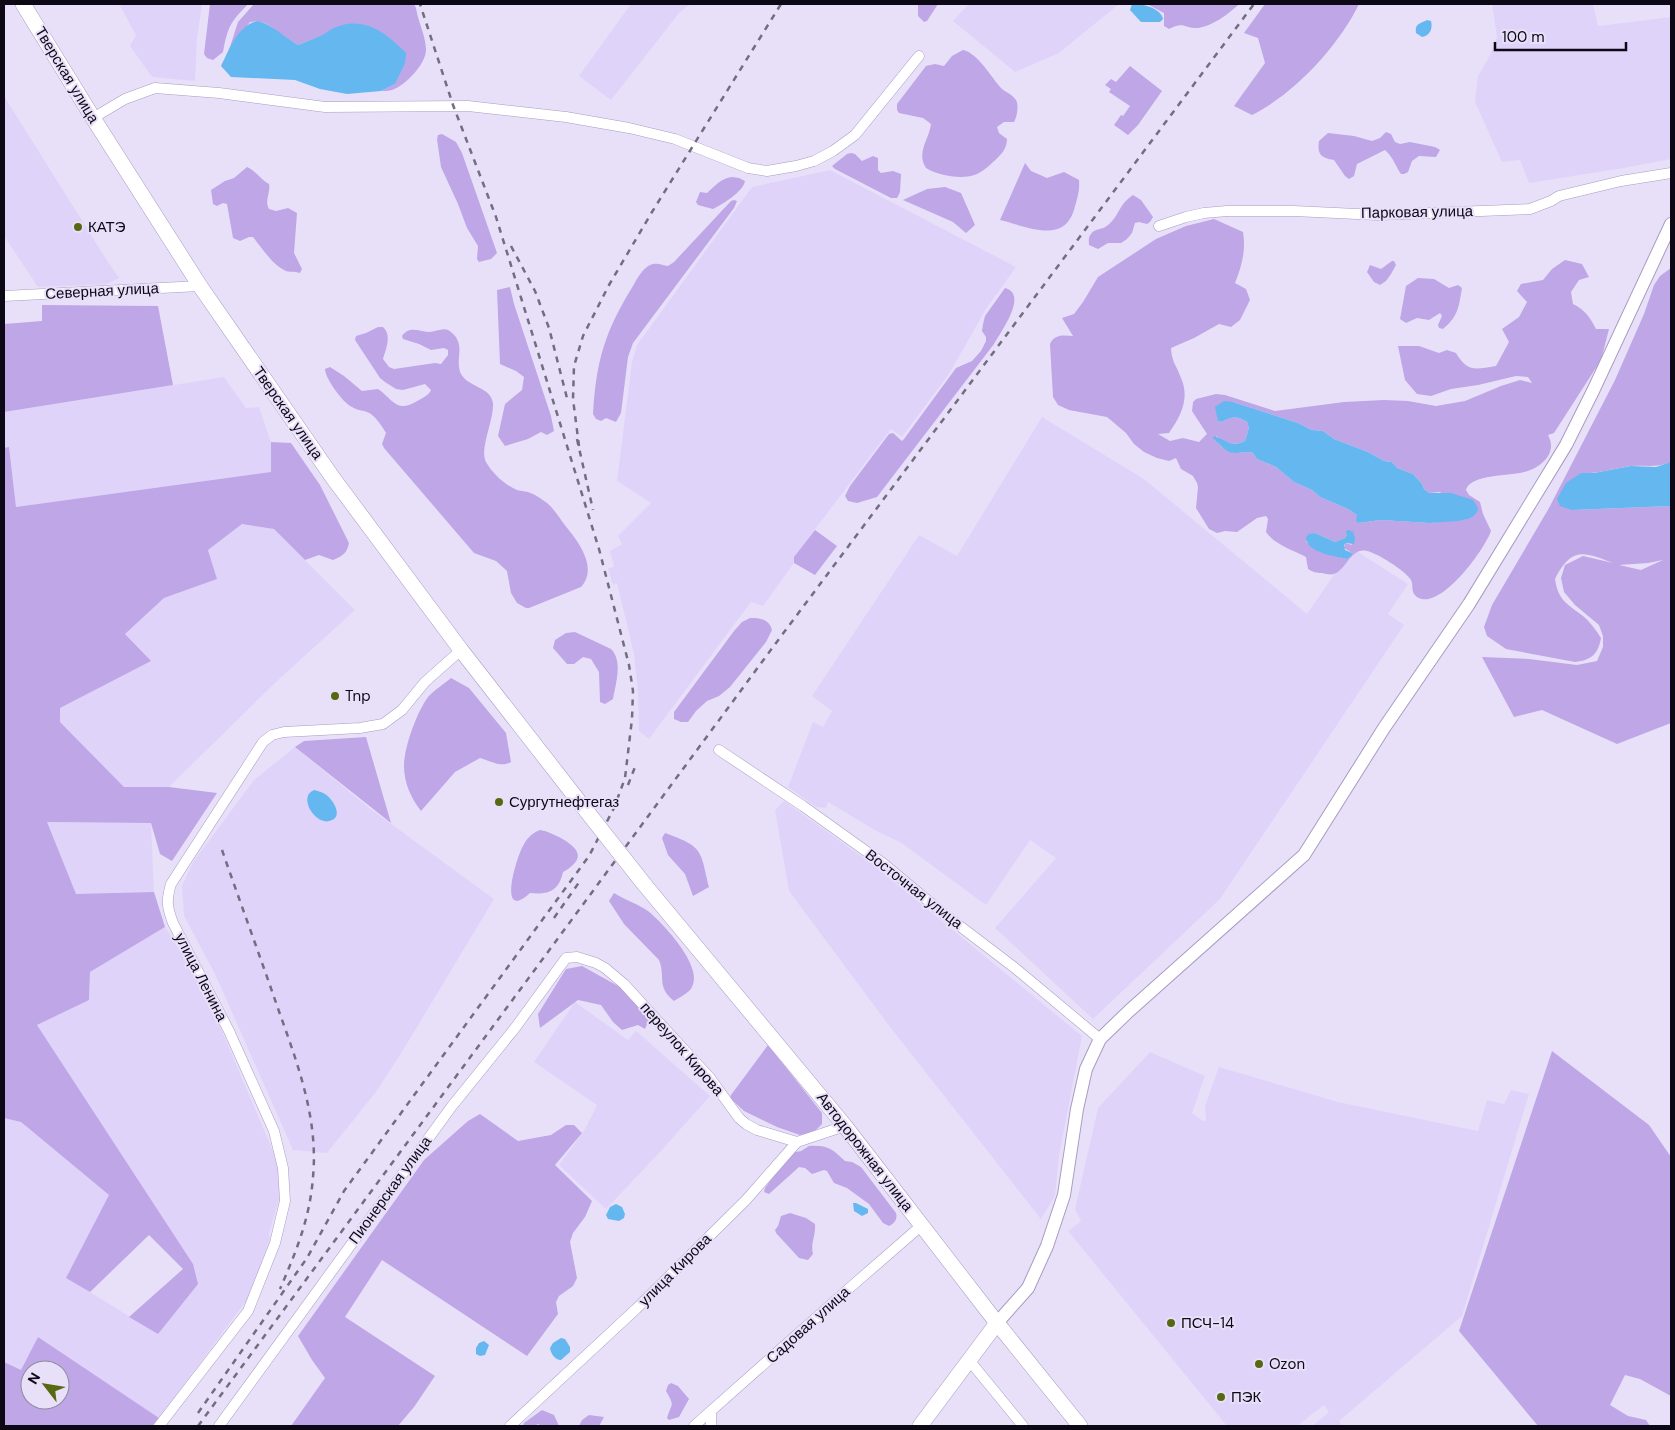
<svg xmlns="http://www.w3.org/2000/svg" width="1675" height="1430" viewBox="0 0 1675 1430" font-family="'DM Sans',sans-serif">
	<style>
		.built { fill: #e0d3fa }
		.green { fill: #bea6e7; fill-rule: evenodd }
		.water { fill: #65b7ef }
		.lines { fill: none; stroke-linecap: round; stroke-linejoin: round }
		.minor-casing { stroke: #a99bc2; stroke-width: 11 }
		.tertiary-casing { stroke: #a99bc2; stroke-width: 14 }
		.secondary-casing { stroke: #a99bc2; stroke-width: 16 }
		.minor { stroke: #fff; stroke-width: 10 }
		.tertiary { stroke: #fff; stroke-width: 12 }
		.secondary { stroke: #fff; stroke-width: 15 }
		.rail { stroke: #736d80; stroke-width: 2.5; stroke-dasharray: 6 6; stroke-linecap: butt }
		.secondary-bridge-casing { stroke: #a99bc2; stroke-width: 16; stroke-linecap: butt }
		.secondary-bridge { stroke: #fff; stroke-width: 15 }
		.poi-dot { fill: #576812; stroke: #e8e0f9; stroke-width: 2 }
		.labels { text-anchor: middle; stroke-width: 4; stroke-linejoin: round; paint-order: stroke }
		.street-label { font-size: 15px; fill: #0d0816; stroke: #e8e0f9 }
		.poi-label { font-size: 15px; fill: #0d0816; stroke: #e8e0f9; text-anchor: start }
	</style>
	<rect width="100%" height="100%" fill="#e8e0f9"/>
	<g class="built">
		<polygon points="119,4 202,4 197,39 195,81 152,77 130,46 136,35"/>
		<polygon points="631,4 690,4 679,13 611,100 579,76"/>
		<polygon points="969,4 1119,4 1059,53 1015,72 953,21"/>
		<polygon points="1492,4 1593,4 1598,26 1671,17 1671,159 1624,168 1529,183 1520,160 1502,162 1475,102 1478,76 1489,57 1497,37"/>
		<polygon points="4,96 106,259 119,278 107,284 38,287 4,236"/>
		<polygon points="830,170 1016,267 986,309 949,374 902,437 891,429 794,557 794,563 763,606 751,602 649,739 639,731 638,693 634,654 617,583 613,585 608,569 614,566 610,551 622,544 618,536 651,503 617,481 632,362 637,345 752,187"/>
		<polygon points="224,377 246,408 259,407 271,442 271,472 16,507 9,448 4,448 4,412"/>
		<polygon points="1042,417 1144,479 1307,614 1352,548 1408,584 1388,614 1404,625 1220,899 1093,1019 995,928 1056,858 1030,840 986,905 900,842 878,832 828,802 826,808 816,807 788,787 813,722 823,727 832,711 812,696 919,535 957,556"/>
		<polygon points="242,524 274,529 355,610 276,682 169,787 124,787 60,722 60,708 150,661 125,634 164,598 217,579 208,550"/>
		<polygon points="295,747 368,807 494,899 405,1047 376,1092 327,1153 293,1150 215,974 184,916 182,886 193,862 254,780"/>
		<polygon points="784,801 875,866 1082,1036 1059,1156 1055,1196 1041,1219 890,1027 789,891 775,810"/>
		<polygon points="46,822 151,823 154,892 76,895"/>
		<polygon points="165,927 204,989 273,1151 280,1172 280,1196 269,1234 270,1238 249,1297 159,1418 38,1337 21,1371 4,1362 4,1118 21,1122 109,1195 67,1278 158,1334 193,1264 37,1025 89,1000 90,972"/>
		<polygon points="575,1002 628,1040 636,1031 710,1096 659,1153 606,1209 559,1165 585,1129 597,1105 534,1062"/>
		<polygon points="1150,1052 1205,1076 1192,1113 1203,1121 1206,1120 1205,1106 1219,1067 1338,1102 1478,1131 1487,1100 1504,1104 1511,1090 1529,1094 1462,1316 1339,1421 1342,1426 1312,1426 1329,1412 1324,1405 1297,1426 1227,1426 1068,1231 1081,1221 1075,1209 1098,1108"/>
	</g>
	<g class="green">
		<path d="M210 4H248C230 23 228 26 223 52L213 60 207 58 204 54Z"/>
		<path d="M254 4H414L416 8C418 22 426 36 426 50 426 64 405 86 392 90 389 91 384 91 381 91L395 84 335 28 321 36 298 45C293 42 288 39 284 36 272 28 266 19 250 22L229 50 238 22Z"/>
		<polygon points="918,4 938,4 927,21 924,22 918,16"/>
		<path d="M1147 4H1239C1229 14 1211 27 1197 28 1184 28 1184 21 1169 29L1164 26V13Z"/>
		<path d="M1265 4H1359C1338 47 1294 94 1252 115L1234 106 1265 63 1258 38 1244 33Z"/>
		<path d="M963 50C978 53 991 77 1001 88 1005 92 1012 94 1016 100 1019 105 1017 117 1014 122H1004L997 127 999 133 1007 139C1007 149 1001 155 993 162 989 166 983 171 977 174 964 180 939 176 926 168 916 152 929 140 931 124L923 118 899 113 897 110V104L926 66 935 64 944 66 952 56Z"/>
		<polygon points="1130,66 1162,91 1138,125 1128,135 1114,125 1121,115 1123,116 1130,106 1109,92 1111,89 1105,85 1111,79 1116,82"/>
		<path d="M1386 132 1391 134 1395 142 1400 144 1410 142 1435 147 1440 150 1436 157 1419 156 1412 161 1408 172 1404 174H1401C1395 165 1393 157 1385 150L1357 164 1354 176 1349 179 1345 176 1334 160C1321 158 1317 154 1319 141L1328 133 1354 136 1372 141 1380 138Z"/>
		<polygon points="442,134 456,142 462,153 497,253 491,259 479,262 477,259 478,246 467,228 458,204 441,167 437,139 438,135"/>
		<polygon points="851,153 855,154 862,161 873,156 878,158 878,170 881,173 893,171 901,174 900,192 897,198 891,198 835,169 832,166 847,154"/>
		<path d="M1025 163 1031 171 1047 178 1064 172 1079 180C1080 191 1077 199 1074 210 1063 245 1026 226 1000 220Z"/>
		<path d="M247 167C256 171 261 180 269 184 271 192 264 201 269 209L276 211 288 208 297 213 294 253 302 269 300 273C294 271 289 273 284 270 273 265 260 246 253 237H249L240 241 233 238 227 204 223 203 217 206 213 204 211 190 225 181 234 178Z"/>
		<path d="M732 177 739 178 745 181C743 192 723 204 713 209L698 205 696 202 700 192 707 193C715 186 721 178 732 177Z"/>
		<polygon points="945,187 961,193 975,225 966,233 953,222 903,200 927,189"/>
		<path d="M1133 195 1141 200 1153 217 1150 222 1147 224 1139 222 1135 223 1132 233 1127 239 1121 243H1108L1098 249 1089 245C1089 241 1088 237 1091 234 1095 228 1103 230 1108 225 1120 215 1118 205 1133 195Z"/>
		<path d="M734 200 737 201 734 208 633 343 628 357 621 413 616 422 606 418 601 421 596 419 593 414C596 361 605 331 633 286 637 279 642 269 650 265 657 262 662 265 668 266L674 262 731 201Z"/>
		<path d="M1214 219 1243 232C1246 251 1242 265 1235 283L1246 289 1250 300 1240 320 1231 327 1219 324 1194 338 1171 348C1172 363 1176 364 1181 378 1190 398 1181 416 1169 433L1158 434 1170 441 1183 438 1199 442 1207 434 1192 411 1193 402 1196 399 1216 394 1225 395 1275 411 1344 402 1384 400 1408 401 1436 406 1465 401 1501 386 1520 380 1532 383 1528 377 1516 376 1478 385 1451 389 1431 396 1417 394 1405 380 1398 346H1419L1439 353 1447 350 1456 353C1468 373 1475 369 1496 366L1509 342 1502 329 1519 317 1527 302 1517 291 1521 284 1543 280 1552 269 1565 260 1582 264 1589 277 1579 280 1571 292 1573 304C1585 310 1590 317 1596 329H1609L1601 360 1554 433 1548 435C1558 453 1541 468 1524 472 1511 476 1470 474 1466 490L1469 495 1480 502 1483 514 1491 531C1485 549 1440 612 1417 597 1410 592 1414 586 1411 580 1406 571 1377 553 1367 551 1351 547 1346 570 1334 574 1330 575 1326 574 1322 573 1316 573 1313 572 1308 569L1306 557C1293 550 1275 545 1266 532L1268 519 1266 516 1257 518 1237 532 1225 531 1217 533 1209 529 1196 508 1198 487 1197 483 1193 476 1181 469 1176 458 1169 461 1157 458 1144 452 1134 444 1126 433 1107 417 1069 410 1058 405 1053 397 1050 344C1054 334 1064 335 1073 336L1062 318 1074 314 1083 302 1098 277 1156 239 1186 226ZM1233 402 1298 423 1312 430 1323 431 1334 439 1368 452 1384 461 1392 462 1397 468 1413 474 1422 484 1424 489 1429 493 1440 492 1468 519 1429 523 1381 520 1358 523 1357 515 1348 509 1320 497 1312 490 1294 482 1276 467 1257 459 1253 453C1247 451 1243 453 1237 453 1227 453 1216 445 1216 436 1225 444 1235 446 1245 441L1249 428 1247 422C1237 415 1231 417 1221 422L1218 421V415ZM1315 533 1335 542 1345 538 1347 535 1352 545 1345 543 1344 548 1352 553 1347 559 1320 552 1306 542Z"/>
		<polygon points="1392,261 1394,261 1396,265 1391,274 1386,281 1380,285 1374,282 1367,272 1370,265 1381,269"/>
		<path d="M1671 268V462C1656 468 1647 465 1632 466 1615 468 1599 474 1581 473L1572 510 1671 506V723L1617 744 1542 710 1514 717 1482 657 1529 659 1577 665 1597 661 1603 647V636L1599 625 1575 605 1564 592 1561 578 1565 565 1583 556 1613 563C1584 552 1572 546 1555 579 1558 600 1567 604 1583 616 1590 622 1596 630 1601 638 1598 654 1592 660 1575 662L1506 649 1487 636 1484 627 1492 605 1549 508 1615 380 1644 314 1654 285 1660 276ZM1663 560 1641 570 1619 565 1648 563Z"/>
		<path d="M1418 278 1434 279 1449 288 1458 285 1462 288C1459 305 1459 316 1443 329L1439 328 1438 325 1442 316 1440 313 1429 320 1417 318 1406 323 1400 319 1406 286Z"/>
		<polygon points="510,287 514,304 551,416 554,431 547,435 541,432 528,439 505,446 498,436 505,404 522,390 524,377 516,371 500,364 497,290"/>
		<path d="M1005 288C1029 294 1000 333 994 344L877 497 857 503 848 501 845 496 850 486 889 434 893 433 902 441 904 439 956 368 972 361 981 351 986 341V337L982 331 983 324 985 316Z"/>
		<polygon points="42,305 158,306 173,385 4,412 4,324 42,321"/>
		<path d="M378 327H383C392 335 386 349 383 359L389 367 394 369 435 363 441 364 448 355V350L444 348 431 350 419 344 403 339 402 336C410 325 419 332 429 332 437 332 444 326 451 332 467 345 454 359 461 374 468 387 491 387 493 403 494 421 479 449 486 462 492 473 505 485 517 490 520 491 524 491 528 492 534 494 542 499 547 503 554 509 559 517 564 524 577 540 599 567 581 587L529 608H526L517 603 511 593 507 571 496 561 474 553 384 448 382 444 386 433C382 426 377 419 371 414 365 410 358 411 352 407 343 403 325 378 325 369L330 367 344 376 362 391 378 389C395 401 396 414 419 400 424 397 429 395 431 390L425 384 403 390 396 389 385 382 380 378 355 340 356 336 366 333Z"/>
		<path d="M271 442 291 443 320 485 349 543C347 553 343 556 333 560L319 555 305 560 274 529 242 524 208 550 217 579 164 598 125 634 151 661 60 708V722L124 787H169L217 793 172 861 160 854 151 823 47 822 76 894 154 892 165 927 90 972 89 1000 37 1025 193 1264 198 1284 158 1334 129 1317 183 1269 149 1235 90 1292 66 1278 109 1195 21 1122 4 1118V448L9 447 16 507 271 472Z"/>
		<polygon points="815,530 837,546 815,575 794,563 794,557"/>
		<path d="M750 618C760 618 769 619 772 630L766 642 730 687 719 696 707 701 696 711 688 722H681L674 719V712L734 631 742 622Z"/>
		<path d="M575 632 611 649C623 661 616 683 613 699L605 704 600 702 599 672 591 659 583 657 574 664H567L553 648 555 640 566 633Z"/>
		<path d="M451 678 469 688 506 733 511 762C502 768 490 761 480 758L455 772 421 811C411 798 404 783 404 766 404 747 417 712 428 697 434 690 444 684 451 678Z"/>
		<polygon points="366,737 391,823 295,747 304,741"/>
		<path d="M540 830C547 831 552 834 559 837 579 848 587 858 563 872 559 891 548 895 530 893 497 923 516 858 523 846 527 838 532 833 540 830Z"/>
		<path d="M665 833C704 847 700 850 709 887L693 896 685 874 668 855 662 838Z"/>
		<path d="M614 893C625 900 638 904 648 911 663 923 704 967 692 987 689 993 680 997 674 1001 656 986 666 978 659 960L624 924 609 901Z"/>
		<polygon points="582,966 627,991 650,1017 645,1029 638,1025 622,1030 613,1022 601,1005 578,1000 540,1028 538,1014 566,969"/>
		<polygon points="768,1045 822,1113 822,1124 814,1132 800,1135 777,1127 744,1111 730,1098 731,1095"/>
		<polygon points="1552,1051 1649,1125 1671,1157 1671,1396 1640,1379 1625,1375 1610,1405 1628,1416 1646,1420 1650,1426 1538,1426 1459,1331"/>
		<polygon points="480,1114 518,1141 551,1135 566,1125 574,1125 582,1133 555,1165 592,1201 585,1217 573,1233 570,1242 577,1278 573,1286 559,1296 556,1302 558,1314 527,1356 382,1260 345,1317 435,1376 414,1407 398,1426 291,1426 325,1378 312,1360 298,1336 424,1160 468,1121"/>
		<path d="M809 1146C828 1145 832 1149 845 1161L852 1162 861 1167 896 1213C898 1219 894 1224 889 1226L883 1223 869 1204 847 1188 834 1183 827 1171 824 1170 812 1174 805 1168 799 1167 769 1194 764 1192 765 1188 791 1153 801 1151Z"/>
		<path d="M790 1213 806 1218 815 1224C816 1235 810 1244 813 1254L808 1260 799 1258 776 1233 775 1230 778 1226 781 1216Z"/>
		<path d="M38 1337 159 1418 152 1426H4V1362L21 1370ZM30 1370H60V1400H30Z"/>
		<path d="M671 1383 678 1386 689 1399 679 1417 669 1420 667 1418C672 1402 675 1407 666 1391L668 1385Z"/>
		<polygon points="542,1410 554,1415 559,1426 541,1426 538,1424 535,1426 523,1426 524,1423"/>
		<polygon points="589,1415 604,1417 599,1426 579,1426 582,1420"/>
	</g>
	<g class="water">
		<path d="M1132 4C1142 3 1161 8 1163 19L1160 22H1141L1130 10Z"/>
		<path d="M1427 20 1431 21C1433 28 1430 36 1422 37L1416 33C1415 23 1420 24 1427 20Z"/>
		<path d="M258 21C273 25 284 37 298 45 306 42 313 39 320 36 325 34 329 30 334 28 364 15 386 33 406 53L405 63 395 84 381 91 347 94 320 89 295 80 231 77 221 66C229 50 238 24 258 21Z"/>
		<path d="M1224 401 1233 402 1298 423 1312 430 1323 431 1334 439 1368 452 1384 461 1392 462 1397 468 1413 474 1422 484 1424 489 1429 493H1451L1473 500 1477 506 1478 510 1474 516 1468 519 1458 521 1429 523 1381 520 1358 523 1356 521 1357 515 1348 509 1320 497 1312 490 1294 482 1276 467 1257 459 1253 453C1247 451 1243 453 1237 453 1225 454 1220 444 1213 438L1214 436C1227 440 1230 448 1245 441L1249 428 1247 422C1237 415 1231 417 1221 422L1218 421 1215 407Z"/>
		<polygon points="1671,462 1671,506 1572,510 1560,506 1557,499 1566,483 1581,473 1594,473 1631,466 1656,467"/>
		<path d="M1349 530 1353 532 1355 538 1354 544 1346 543 1344 545 1345 550 1352 553V555L1347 559C1335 556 1306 553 1306 537L1309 534 1315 533 1335 542 1345 538 1347 535 1346 531Z"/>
		<path d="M314 790C318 791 322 792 325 794 333 799 345 818 329 821 316 825 297 797 314 790Z"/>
		<polygon points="853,1203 856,1203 868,1209 868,1213 862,1216 854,1211"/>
		<polygon points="616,1204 622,1207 625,1214 624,1218 619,1221 608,1219 606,1215 610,1207"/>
		<path d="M561 1338 565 1339 570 1347V1352L561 1360C555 1360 551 1354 550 1348L553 1343Z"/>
		<polygon points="484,1341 489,1345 485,1355 480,1356 476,1354 476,1348 479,1343"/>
	</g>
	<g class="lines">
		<defs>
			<g id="minor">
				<polyline points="93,118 125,99 155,88 219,93 325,107 468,106 566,117 629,128 675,139 748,168 767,171 796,166 814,161 833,151 855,135 919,56"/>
				<polyline points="1159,226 1186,217 1204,213 1227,211 1294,211 1378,215 1530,209 1551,201 1559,196 1621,181 1671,173"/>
				<polyline points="4,296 200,286"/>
				<polyline points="719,750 803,806 884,864 944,914 1015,968 1100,1039"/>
				<polyline points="969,1360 1023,1426"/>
				<polyline points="711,1412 711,1426"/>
				<path d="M159 1426 248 1311 275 1243 285 1201 283 1168 274 1131 229 1031 173 923C167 907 166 901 171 884L263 742 272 735 284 732 360 728 383 724 402 710 425 682 461 650"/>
				<polyline points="219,1426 452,1106 515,1028 566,958 577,957 596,963 605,968 624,984 710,1078 739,1118 746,1124 757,1130 797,1142"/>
				<polyline points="510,1426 636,1309 746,1200 797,1142 845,1126"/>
				<polyline points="694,1426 853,1285 922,1225"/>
			</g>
			<polyline id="tertiary" points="997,1323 1028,1288 1047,1246 1064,1195 1077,1109 1086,1069 1100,1039 1129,1011 1304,855 1384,728 1469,604 1566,445 1593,391 1671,224"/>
			<g id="secondary">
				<polyline points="23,4 93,118 200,286 333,478 461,650 581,804"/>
				<polyline points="644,884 845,1126 997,1323 1080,1426"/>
				<polyline points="920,1426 997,1323"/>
			</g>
		</defs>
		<use href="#minor" class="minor-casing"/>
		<use href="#tertiary" class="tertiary-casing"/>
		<use href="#secondary" class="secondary-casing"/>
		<use href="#minor" class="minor"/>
		<use href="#tertiary" class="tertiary"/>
		<use href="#secondary" class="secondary"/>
		<g class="rail">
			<polyline points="511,246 535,291 549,328 568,402"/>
			<polyline points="577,439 593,510"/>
			<polyline points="579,446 573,399 574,366 583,336 609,285 652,212 781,4"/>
			<polyline points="628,785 635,767"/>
			<path d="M222 850C239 899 257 948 274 997 294 1055 319 1114 313 1177 310 1218 296 1252 280 1289"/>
			<polyline points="554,918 580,881"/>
			<polyline points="198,1413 307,1258 344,1191 589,856 614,808 625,778 632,719 633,691 629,665 599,549 496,217 453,105 420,4"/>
			<polyline points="198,1426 773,647 1254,4"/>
		</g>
		<defs>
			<polyline id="secondary-bridge" points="581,804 644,884"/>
		</defs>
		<use href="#secondary-bridge" class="secondary-bridge-casing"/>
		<use href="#secondary-bridge" class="secondary-bridge"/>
	</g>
	<g class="poi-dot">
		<circle cx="78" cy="227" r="5"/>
		<circle cx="335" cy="696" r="5"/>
		<circle cx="499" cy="802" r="5"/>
		<circle cx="1171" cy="1323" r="5"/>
		<circle cx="1259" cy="1364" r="5"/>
		<circle cx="1221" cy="1397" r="5"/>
	</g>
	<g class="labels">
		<g class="street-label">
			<text transform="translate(67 75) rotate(59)" y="5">Тверская улица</text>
			<text transform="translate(1417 212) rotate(-1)" y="5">Парковая улица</text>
			<text transform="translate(102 291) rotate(-3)" y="5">Северная улица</text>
			<text transform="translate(288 413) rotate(55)" y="5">Тверская улица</text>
			<text transform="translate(914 889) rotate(38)" y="5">Восточная улица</text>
			<text transform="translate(201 977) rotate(63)" y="5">улица Ленина</text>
			<text transform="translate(682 1049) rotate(49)" y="5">переулок Кирова</text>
			<text transform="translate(865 1152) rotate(52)" y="5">Автодорожная улица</text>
			<text transform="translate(390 1190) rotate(-54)" y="5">Пионерская улица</text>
			<text transform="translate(675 1270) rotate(-45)" y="5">улица Кирова</text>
			<text transform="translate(808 1325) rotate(-42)" y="5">Садовая улица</text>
		</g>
		<g class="poi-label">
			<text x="88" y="232">КАТЭ</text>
			<text x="345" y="701">Tnp</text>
			<text x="509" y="807">Сургутнефтегаз</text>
			<text x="1181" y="1328">ПСЧ-14</text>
			<text x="1269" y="1369">Ozon</text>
			<text x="1231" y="1402">ПЭК</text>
		</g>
	</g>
	<rect width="1675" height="1430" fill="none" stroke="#0d0816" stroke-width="10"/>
	<g transform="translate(45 1385) rotate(301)"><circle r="24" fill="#e8e0f9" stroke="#908a9e"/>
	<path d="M0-4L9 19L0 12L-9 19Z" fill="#576812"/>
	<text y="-8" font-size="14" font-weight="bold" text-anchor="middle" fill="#0d0816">N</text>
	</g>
	<path d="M1495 42v8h131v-8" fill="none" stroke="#0d0816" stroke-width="2.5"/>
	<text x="1502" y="42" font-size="15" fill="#0d0816" stroke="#e8e0f9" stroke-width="4" paint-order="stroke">100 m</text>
</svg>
